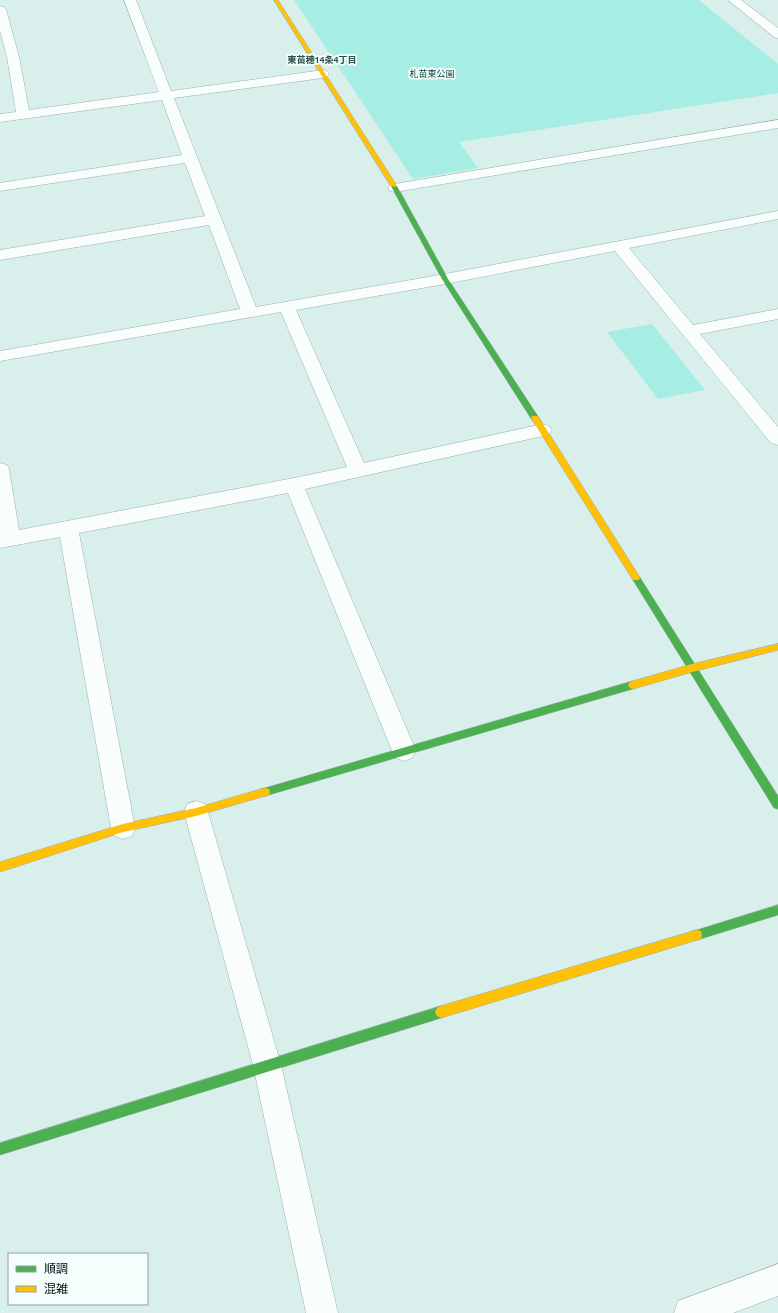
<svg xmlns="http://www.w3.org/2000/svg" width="778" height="1313" viewBox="0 0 778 1313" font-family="Ubuntu,'Noto Sans JP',sans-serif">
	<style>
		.green { fill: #a6ede4 }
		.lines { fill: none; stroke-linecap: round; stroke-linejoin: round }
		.street-casing { stroke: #9dafac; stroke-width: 1 }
		.fast-casing { stroke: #9dafac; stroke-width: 1 }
		.slow-casing { stroke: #9dafac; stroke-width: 1 }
		.street { fill: #f9fdfc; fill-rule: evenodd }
		.fast { fill: #4caf50; fill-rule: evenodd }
		.slow { fill: #ffc107; fill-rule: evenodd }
		.labels { text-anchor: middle; stroke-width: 3.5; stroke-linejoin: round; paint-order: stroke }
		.far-neighbourhood-label { font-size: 9px; font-weight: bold; fill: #2b504c; stroke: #f6fefd }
		.far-park-label { font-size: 9px; fill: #0b423d; stroke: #f6fefd }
	</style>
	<rect width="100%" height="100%" fill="#d9efec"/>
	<g class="green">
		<polygon points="294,0 699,0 778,64 778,93 459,142 478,168 413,179"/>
		<polygon points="652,324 705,390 658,399 607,332"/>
	</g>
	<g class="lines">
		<defs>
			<g id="street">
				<polygon points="124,0 136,0 171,91 323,70 327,71 329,74 327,77 323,78 174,98 256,307 445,274 778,211 778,219 629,248 693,325 778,309 778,319 700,334 778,427 778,445 771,443 615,251 445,284 296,310 364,463 543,424 549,426 552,430 549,434 543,436 305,489 416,751 412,758 404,761 396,758 392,751 288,493 79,533 135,828 132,836 123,839 114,836 111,828 60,537 0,548 0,463 7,465 9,469 19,530 294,478 347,467 281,312 0,361 0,351 240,309 209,225 0,260 0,250 205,216 185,163 0,191 0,183 182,155 162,100 0,122 0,114 16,112 7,57 0,31 0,6 4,7 6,9 19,57 29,110 159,92"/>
				<polygon points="728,0 741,0 778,28 778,38 774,37"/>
				<polygon points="778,120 778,128 395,192 390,191 388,188 390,185 395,184"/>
				<polygon points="196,801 205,804 208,812 281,1065 338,1313 306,1313 253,1065 184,812 187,804"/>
				<polygon points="778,1264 778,1296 733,1313 674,1313 678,1301"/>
			</g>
			<g id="fast">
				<polygon points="392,185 397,186 448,279 539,418 538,420 532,420 442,279 391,186"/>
				<polygon points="636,575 639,576 778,796 778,809 774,808 633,580 632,578 633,576"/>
				<polygon points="633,681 636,682 638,685 636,688 265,796 261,795 260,792 261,789 265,788"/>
				<polygon points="778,905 778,915 697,940 693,939 692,935 693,931 697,930"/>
				<polygon points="441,1006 445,1008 447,1012 445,1016 441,1018 0,1155 0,1143"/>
			</g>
			<g id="slow">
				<polygon points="274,0 278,0 397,186 396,187 391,186"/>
				<polygon points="532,416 538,416 639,576 640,578 639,580 633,580 531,418"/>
				<polygon points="778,644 778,650 692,672 633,689 630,688 628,685 630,682 633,681 692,664"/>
				<polygon points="265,788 269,789 270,792 269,795 265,796 196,816 123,832 0,872 0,862 123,824 196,808"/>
				<polygon points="697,930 701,931 702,935 701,939 697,940 441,1018 437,1016 435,1012 437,1008 441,1006"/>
			</g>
		</defs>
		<use href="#street" class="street-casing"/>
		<use href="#fast" class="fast-casing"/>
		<use href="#slow" class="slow-casing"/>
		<use href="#street" class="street"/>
		<use href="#fast" class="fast"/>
		<use href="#slow" class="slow"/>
	</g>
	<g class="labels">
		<g class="far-neighbourhood-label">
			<text x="322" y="63">東苗穂14条4丁目</text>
		</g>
		<g class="far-park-label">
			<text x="432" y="77">札苗東公園</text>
		</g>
	</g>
	<rect x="8" y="1253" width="140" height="52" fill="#f6fefd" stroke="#959f9e"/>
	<rect x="16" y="1266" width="20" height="6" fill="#4caf50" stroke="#959f9e"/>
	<text x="44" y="1273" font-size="12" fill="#031110">順調</text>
	<rect x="16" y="1286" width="20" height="6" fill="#ffc107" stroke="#959f9e"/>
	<text x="44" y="1293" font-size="12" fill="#031110">混雑</text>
</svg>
